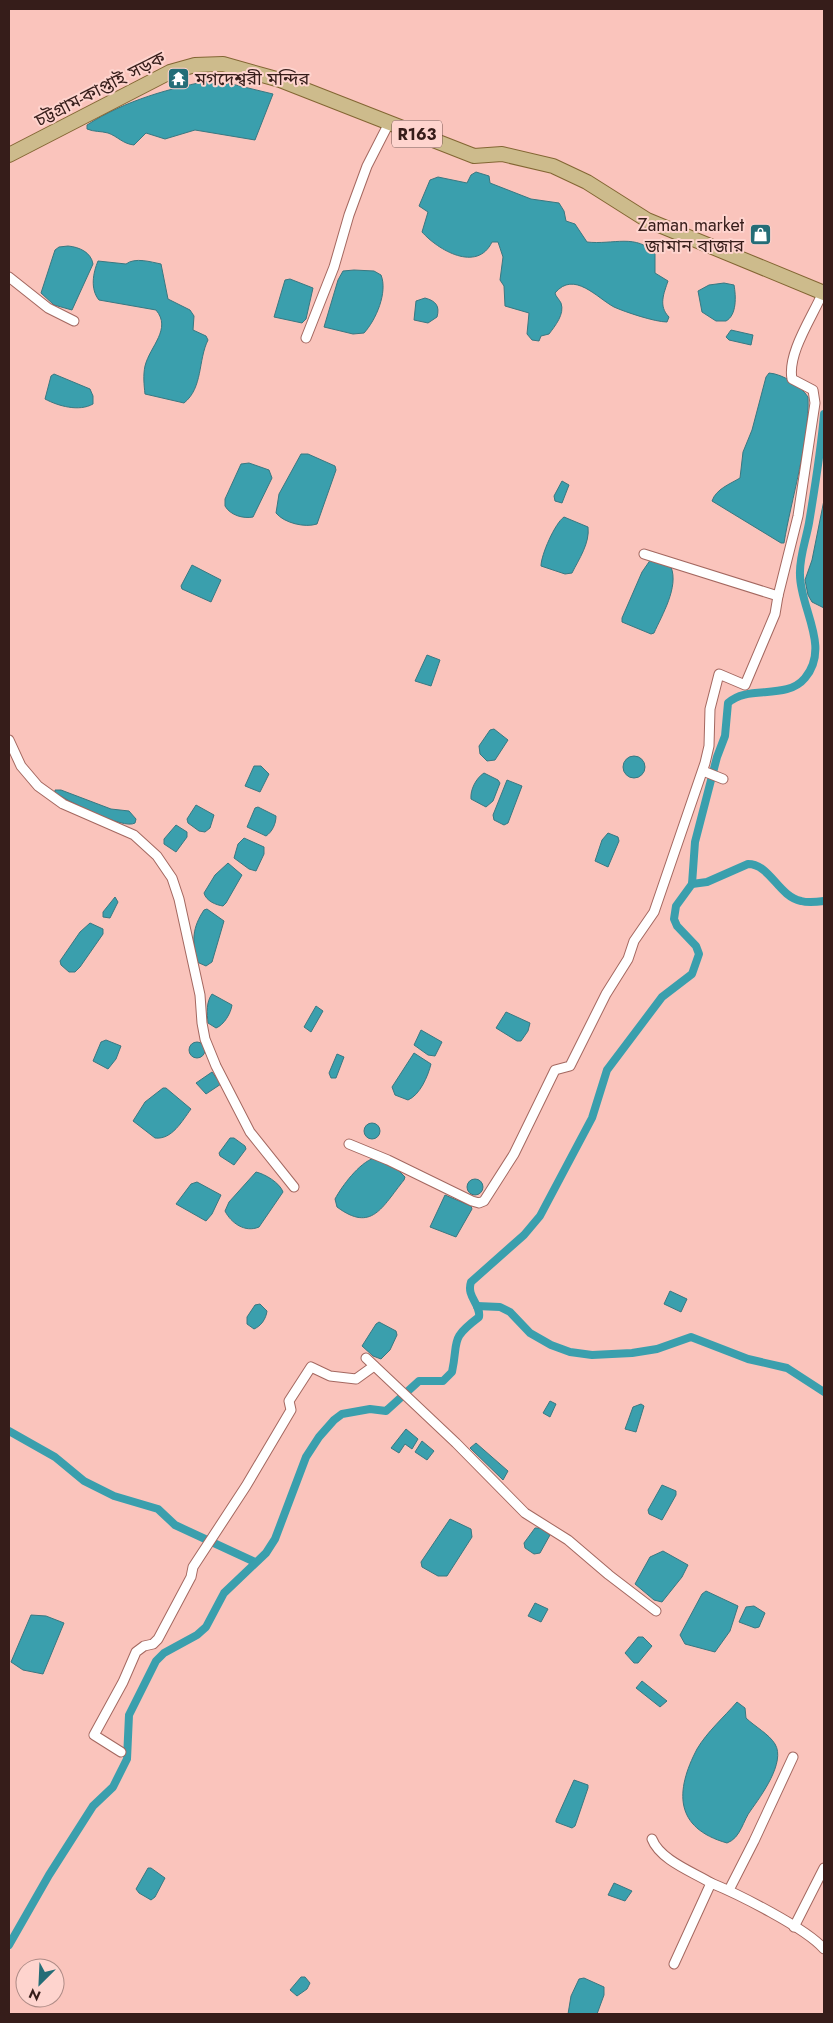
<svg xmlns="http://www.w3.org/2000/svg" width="833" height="2023" viewBox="0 0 833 2023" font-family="Jost,'Noto Sans Bengali',sans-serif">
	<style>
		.water { fill: #3a9fad; stroke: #397881 }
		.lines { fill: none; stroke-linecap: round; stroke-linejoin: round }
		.canal { stroke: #3a9fad; stroke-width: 8 }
		.minor-casing { stroke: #a46860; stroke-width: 11 }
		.primary-casing { stroke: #836633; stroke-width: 16 }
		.minor { stroke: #fff; stroke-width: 9 }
		.primary { stroke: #cdbb8c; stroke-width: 14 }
		.labels { text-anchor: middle; stroke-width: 4; stroke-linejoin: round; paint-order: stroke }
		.shield { fill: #fed4ce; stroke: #725450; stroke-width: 1 }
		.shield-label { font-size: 16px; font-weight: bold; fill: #361d1a }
		.poi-label { font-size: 18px; fill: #361d1a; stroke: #fed4ce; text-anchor: start }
		.street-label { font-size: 18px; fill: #361d1a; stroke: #fed4ce }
	</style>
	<rect width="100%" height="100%" fill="#fac4bc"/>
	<g class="water">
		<path d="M215 80 273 94 255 140 195 130 165 139 146 133 134 145C123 144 117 136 108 133 101 131 94 132 87 129V125C124 101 172 87 215 80Z"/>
		<path d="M476 172 489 176 490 183 531 199 559 203 564 211 566 221 575 224 587 242C613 245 637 233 655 254V273L668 281C664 293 658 306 669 317L667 322C655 322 625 312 614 307 597 298 574 270 555 293 556 297 559 299 561 303 565 314 555 326 549 334L541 336 539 341 532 340 527 334 529 313 505 306 504 286 500 280 503 257 498 242H492C477 273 438 250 422 232L428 212 419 206 430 180 438 177 467 183 471 175Z"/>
		<path d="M68 246C79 247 91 252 93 264L72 310 54 305 41 293 55 250 59 247Z"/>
		<path d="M98 261 126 264C135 257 151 262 161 264L168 299 190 310 194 316 193 330 206 336 208 340C198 360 203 388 184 403L145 394C144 385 143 375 145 366 150 346 172 329 156 310L99 300C90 289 93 273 98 261Z"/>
		<path d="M354 270 374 271 381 275C388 292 376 320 364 333L353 334 324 327 338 280 343 271Z"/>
		<polygon points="290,279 313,288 306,319 302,323 274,317 285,280"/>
		<path d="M724 283 734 285C736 296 737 315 726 321H716L702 312 698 291 709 285Z"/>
		<path d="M425 298C436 301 440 306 437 317L428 323 414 320 416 301Z"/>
		<polygon points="731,330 753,335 751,345 729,340 726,337"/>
		<path d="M769 373C783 374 801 386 808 397 810 439 791 500 784 543H781L712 501C716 489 730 484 740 478L743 452 752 430 766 377Z"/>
		<path d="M54 374 90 389 93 396V404C79 412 58 406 45 399L51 376Z"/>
		<path d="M301 454H308L335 466 336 470 317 524C305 528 284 523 276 513L279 494Z"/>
		<path d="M249 463 269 470 272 478 253 517C243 519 230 515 225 506V499L241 464Z"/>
		<polygon points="562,481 569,485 562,503 555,501 554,496"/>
		<polygon points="824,500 824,608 812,602 808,595 805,580 812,560"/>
		<path d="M564 517 588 527C590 543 579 559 572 573L565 574 541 566C541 555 555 523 564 517Z"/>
		<path d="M651 559 671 567C679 587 662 615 654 633L651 634 622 622V618L642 572Z"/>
		<polygon points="192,565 221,580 211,602 182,589 181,586"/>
		<polygon points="427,655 440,660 431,686 415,681"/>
		<polygon points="494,729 508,740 495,760 487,761 480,754 479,746 490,730"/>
		<circle cx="634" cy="767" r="11"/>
		<polygon points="254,766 261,766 269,774 260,792 245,786"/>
		<path d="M484 773 498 780 500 783 493 801 486 807 471 799C470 790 476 778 484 773Z"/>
		<polygon points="507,780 522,786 508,823 504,825 494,820 493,815"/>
		<path d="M55 790H61L111 809 129 811 136 819 135 823C123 830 72 802 58 795L55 792Z"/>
		<polygon points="196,805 214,815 210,828 205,832 199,831 188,823 187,819"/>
		<path d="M258 807 276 816C276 824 272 832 266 836L247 827 255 808Z"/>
		<polygon points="176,825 187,832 187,837 176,852 164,844 164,839"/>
		<polygon points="608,833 618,837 619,841 608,867 595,861 602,840"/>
		<polygon points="244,838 264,847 264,854 256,871 249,869 234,858 238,844"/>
		<path d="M228 863 242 875 226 903 223 906C216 905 206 901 204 893L215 875Z"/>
		<polygon points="115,897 118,902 110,918 103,917 103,912"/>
		<path d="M207 909 224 921 212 962 206 966 197 962C192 941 192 928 204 910Z"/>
		<polygon points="90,923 103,929 103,934 80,967 75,972 69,972 61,965 60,961 80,932"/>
		<path d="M212 994 232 1005C231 1013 224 1025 216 1028L208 1023C207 1013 206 1002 212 994Z"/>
		<polygon points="316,1006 323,1011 311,1032 304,1027"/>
		<polygon points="506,1012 530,1023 528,1031 521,1041 517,1041 496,1028"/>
		<polygon points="421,1030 442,1042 435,1056 428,1055 414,1045"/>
		<polygon points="106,1040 121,1046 116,1059 108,1069 93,1061 101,1042"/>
		<circle cx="197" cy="1050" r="8"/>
		<path d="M414 1053 431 1064C428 1076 420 1095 408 1100L395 1095 392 1087Z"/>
		<polygon points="337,1054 344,1057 336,1078 331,1078 329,1073"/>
		<polygon points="212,1072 221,1084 206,1094 196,1083"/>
		<path d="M163 1088H166L191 1109C182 1121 172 1140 155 1138L133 1121 145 1102Z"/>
		<circle cx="372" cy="1131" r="8"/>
		<polygon points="230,1138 234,1138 245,1146 246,1149 234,1165 220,1156 219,1153"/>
		<path d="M374 1158 397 1169 405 1177 404 1180C382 1207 372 1233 337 1207L335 1199C342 1186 359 1163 374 1158Z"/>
		<path d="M256 1172C265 1174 280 1183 283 1192L259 1227C245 1233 231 1223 225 1211L229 1202Z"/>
		<circle cx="475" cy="1187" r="8"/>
		<polygon points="197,1182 221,1195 212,1214 206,1221 176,1204 191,1184"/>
		<polygon points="445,1195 471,1206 472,1209 456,1237 430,1227"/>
		<polygon points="670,1291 687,1299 681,1312 664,1304"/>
		<path d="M260 1304 267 1311C266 1319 261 1326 254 1329L247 1324V1317L255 1305Z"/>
		<polygon points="379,1322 396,1331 397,1335 390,1350 381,1359 373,1356 362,1346 376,1324"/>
		<polygon points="550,1401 556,1404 550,1417 543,1413"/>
		<polygon points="641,1404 644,1406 636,1432 625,1429 633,1407"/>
		<polygon points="406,1429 418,1439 412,1449 405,1444 399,1453 391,1448"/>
		<polygon points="422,1441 434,1451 427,1460 415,1452"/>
		<polygon points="476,1443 508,1471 503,1480 470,1448"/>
		<polygon points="662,1485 676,1491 676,1495 662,1520 649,1514 648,1510"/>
		<polygon points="450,1519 471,1529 472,1537 447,1576 438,1576 422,1567 421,1562"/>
		<polygon points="535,1528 540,1528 550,1535 540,1553 534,1554 525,1548 524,1543"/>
		<polygon points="663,1551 688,1565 682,1577 662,1602 654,1600 635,1584 650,1557"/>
		<polygon points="706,1591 738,1606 730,1631 715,1652 685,1644 680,1635 702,1594"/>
		<polygon points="535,1603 548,1609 541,1622 528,1616"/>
		<polygon points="754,1606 765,1613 759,1627 755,1628 739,1622 746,1607"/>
		<polygon points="31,1615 46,1616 64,1623 43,1674 23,1670 11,1662"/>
		<polygon points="638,1637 643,1637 652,1646 638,1663 634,1663 625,1653"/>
		<polygon points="642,1681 667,1701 660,1707 636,1688"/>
		<path d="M737 1702 745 1708 746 1718C754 1726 769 1734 775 1744 786 1762 761 1796 751 1810 743 1820 741 1838 727 1843 674 1828 675 1791 697 1749 707 1732 724 1717 737 1702Z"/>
		<polygon points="574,1780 588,1785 588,1788 575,1826 572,1828 556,1822 556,1820"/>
		<polygon points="148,1868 151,1868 165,1878 155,1897 151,1900 139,1893 136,1889"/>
		<polygon points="614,1883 632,1891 625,1901 608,1895"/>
		<polygon points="301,1977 305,1977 310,1983 307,1989 297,1996 290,1990"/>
		<polygon points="584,1978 604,1987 604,1995 597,2014 568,2014 571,1996 579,1979"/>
	</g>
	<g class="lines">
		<g class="canal">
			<path d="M692 884 707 882 748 864C770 864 778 896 801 901 808 903 817 902 824 901"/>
			<polyline points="477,1306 500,1307 510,1312 530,1333 551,1345 570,1352 592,1355 632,1353 657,1349 691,1337 748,1359 787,1368 824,1392"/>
			<polyline points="9,1431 55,1457 84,1481 114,1496 158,1509 175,1525 255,1562"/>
			<path d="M9 1945 49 1875 93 1806 113 1787 127 1759 129 1715 156 1661 164 1653 197 1635 206 1627 224 1593 266 1553 275 1539 306 1457 319 1437 334 1420 342 1414 370 1409 386 1411 419 1381H443L452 1372C459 1339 449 1340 479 1317 481 1304 466 1297 471 1282L524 1235 540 1216 592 1118 607 1070 662 997 692 974 699 954 696 946 677 926 674 919 676 906 692 884 695 842 717 757 725 736 728 703C748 684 786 701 805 678 831 647 800 608 800 575 799 558 806 540 809 523 815 487 821 451 824 414"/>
		</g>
		<defs>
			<g id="minor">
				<polyline points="9,277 48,308 74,321"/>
				<polyline points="306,338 334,267 349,215 367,166 389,123"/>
				<path d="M778 596 798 516 815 403 813 390 792 379C787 353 813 316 823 292"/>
				<polyline points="9,740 21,766 38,786 63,804 134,835 157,856 172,878 179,899 200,995 202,1023 205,1039 216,1066 250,1132 294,1187"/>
				<polyline points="703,771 723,779"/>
				<polyline points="349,1144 388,1160 472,1201 479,1203 484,1201 514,1154 555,1070 570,1066 606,994 628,959 634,941 654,912 705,763 709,746 710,709 719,674 745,685 775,614 778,596 644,554"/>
				<polyline points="366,1358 456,1443 525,1513 568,1540 609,1575 656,1611"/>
				<polyline points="121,1752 94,1735 123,1682 136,1652 144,1646 153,1644 158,1639 191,1577 193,1567 246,1486 291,1410 289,1401 311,1367 330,1376 356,1379 374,1366"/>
				<path d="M652 1839C660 1860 693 1872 711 1883"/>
				<polyline points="729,1890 754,1841 793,1757"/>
				<polyline points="794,1927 824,1868"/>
				<path d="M674 1964 711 1883C738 1894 806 1928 824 1949"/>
			</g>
			<polyline id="primary" points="9,155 170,72 195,65 223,64 280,80 474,156 502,154 553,166 587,182 647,220 824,293"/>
		</defs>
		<use href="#minor" class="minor-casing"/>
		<use href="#primary" class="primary-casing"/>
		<use href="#minor" class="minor"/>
		<use href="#primary" class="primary"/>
	</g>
	<defs>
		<symbol id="temple-square" viewBox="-11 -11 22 22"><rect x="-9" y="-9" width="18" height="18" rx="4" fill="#246d77" stroke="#fed4ce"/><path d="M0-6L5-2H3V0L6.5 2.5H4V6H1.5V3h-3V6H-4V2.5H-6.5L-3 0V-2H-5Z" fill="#fff"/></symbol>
		<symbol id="shop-square" viewBox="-11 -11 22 22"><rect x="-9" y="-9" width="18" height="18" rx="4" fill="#246d77" stroke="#fed4ce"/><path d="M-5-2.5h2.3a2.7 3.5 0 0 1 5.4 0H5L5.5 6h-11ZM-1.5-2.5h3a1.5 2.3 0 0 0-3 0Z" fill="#fff"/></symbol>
	</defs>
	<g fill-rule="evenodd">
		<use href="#temple-square" x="166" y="66" width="25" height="25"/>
		<use href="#shop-square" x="748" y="222" width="25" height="25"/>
	</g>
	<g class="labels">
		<rect class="shield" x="392" y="120.5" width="50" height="27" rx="4"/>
		<g class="shield-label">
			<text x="417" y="140">R163</text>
		</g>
		<g class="poi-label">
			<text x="195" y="85">মগদেশ্বরী মন্দির</text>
			<text x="744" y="231" text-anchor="end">Zaman market<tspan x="744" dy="21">জামান বাজার</tspan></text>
		</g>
		<g class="street-label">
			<text transform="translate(100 89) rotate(-27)" y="6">চট্টগ্রাম-কাপ্তাই সড়ক</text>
		</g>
	</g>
	<rect width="833" height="2023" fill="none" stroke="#361d1a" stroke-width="20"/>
	<g transform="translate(40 1983) rotate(204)"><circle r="24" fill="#fed4ce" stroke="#ae8b86"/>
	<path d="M0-4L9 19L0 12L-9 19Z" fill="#246d77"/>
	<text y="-8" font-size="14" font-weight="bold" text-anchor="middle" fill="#361d1a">N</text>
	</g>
</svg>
